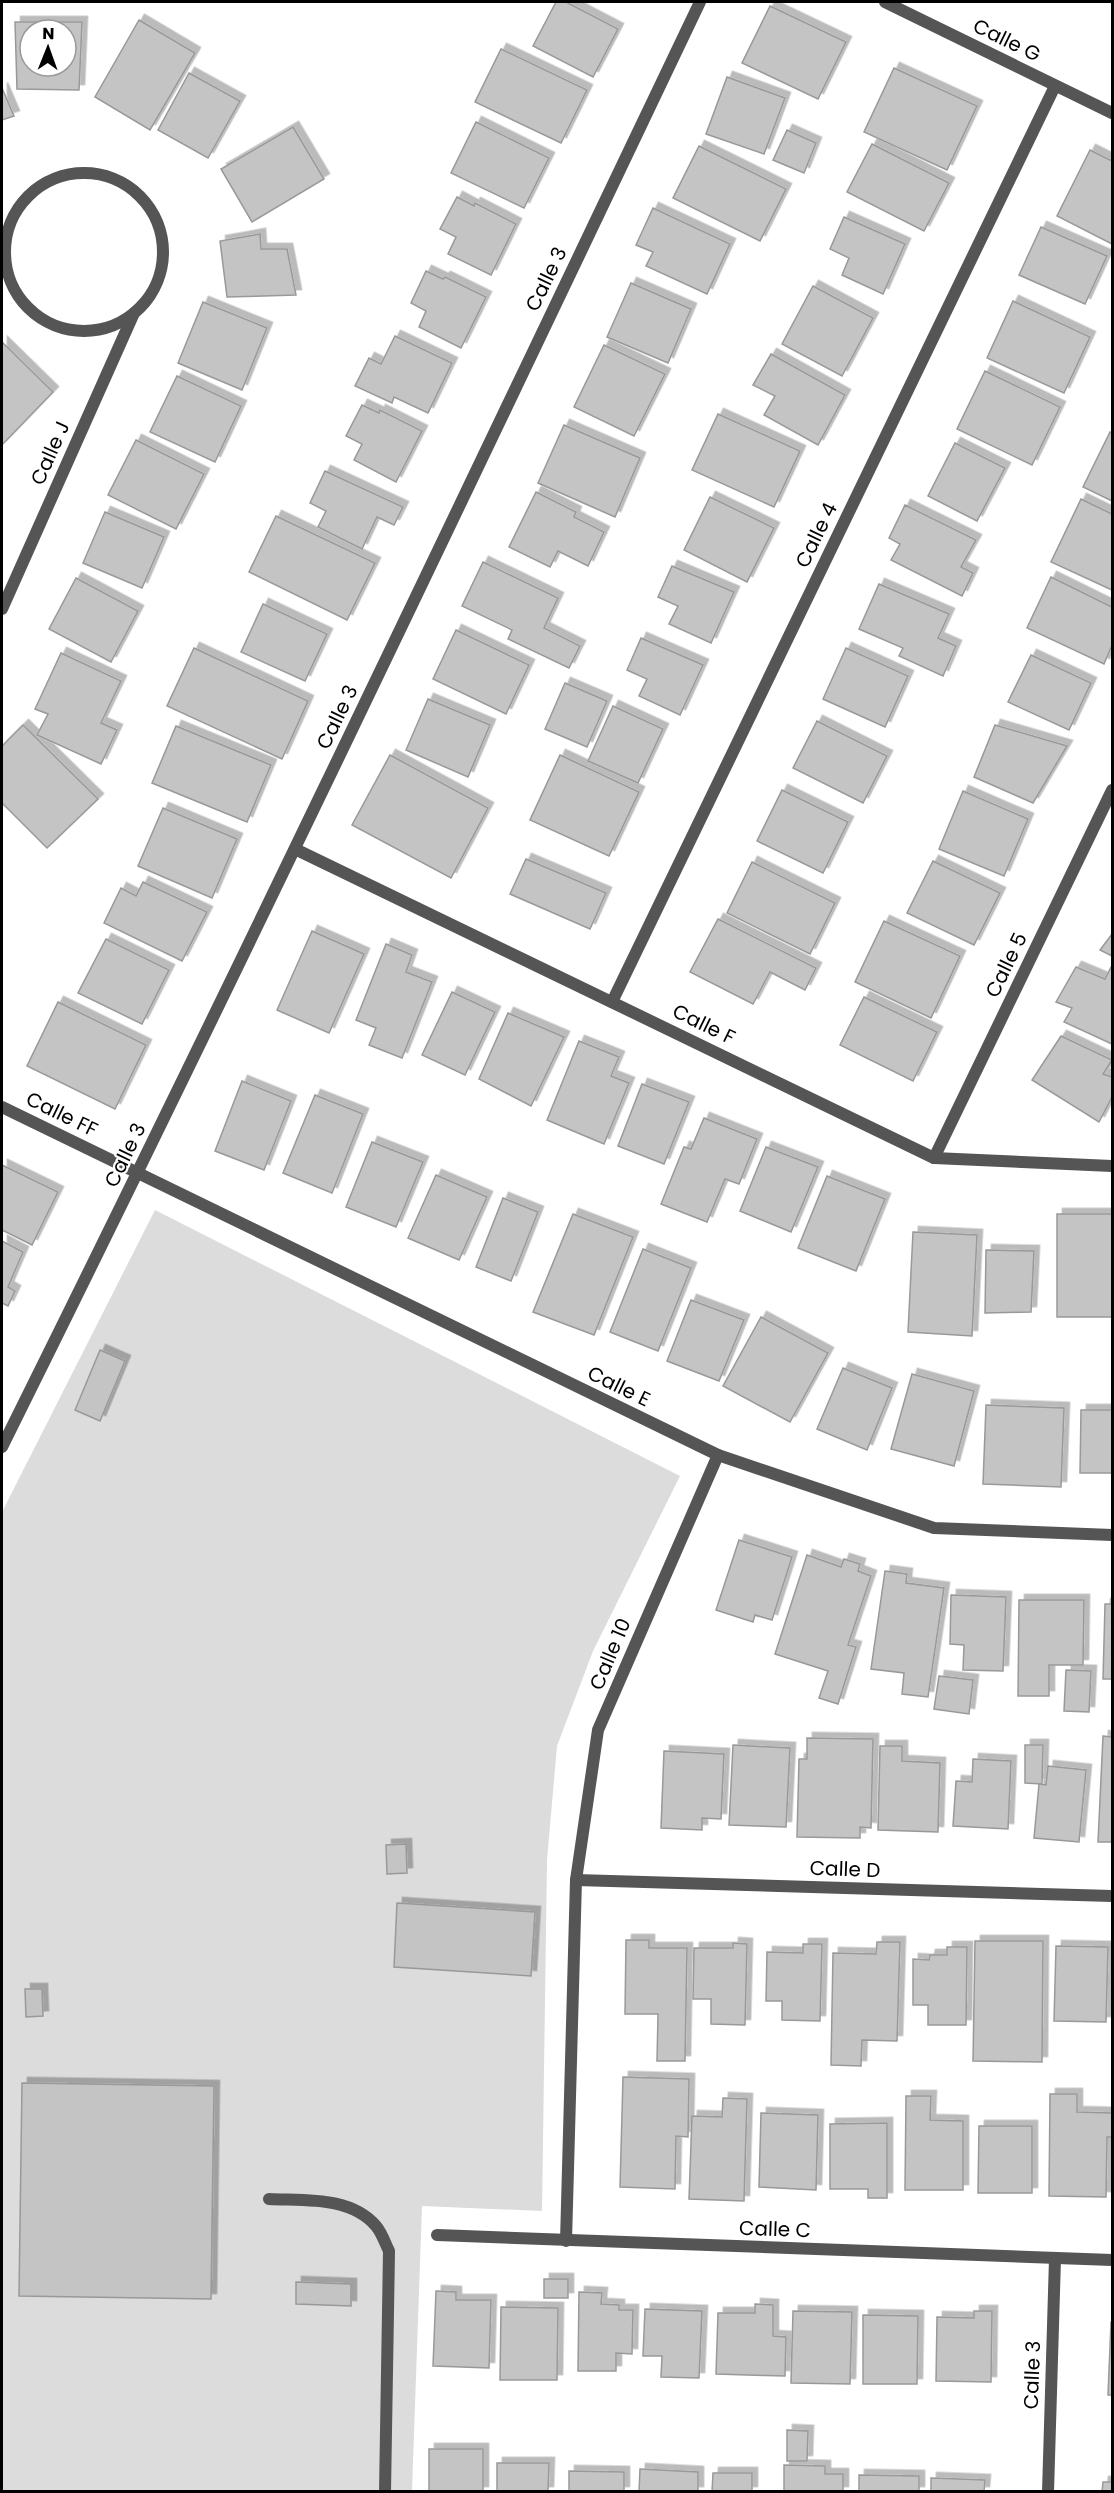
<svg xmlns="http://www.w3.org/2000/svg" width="1114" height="2493" viewBox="0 0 1114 2493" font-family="Poppins,sans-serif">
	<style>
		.green { fill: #dcdcdc }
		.building { fill: #c4c4c4; stroke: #999; stroke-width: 1.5; fill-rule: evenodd; filter: url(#shadow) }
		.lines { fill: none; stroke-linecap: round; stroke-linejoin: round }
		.service { stroke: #555; stroke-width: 12 }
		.minor { stroke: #555; stroke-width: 12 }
		.labels { text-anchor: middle; stroke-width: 4.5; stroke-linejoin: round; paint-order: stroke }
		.street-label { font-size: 20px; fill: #000; stroke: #fff }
	</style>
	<defs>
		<filter id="shadow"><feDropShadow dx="5.5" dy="-5.5" stdDeviation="0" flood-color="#0004"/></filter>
	</defs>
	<rect width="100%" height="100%" fill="#fff"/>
	<polygon class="green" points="155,1210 680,1476 593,1651 557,1746 547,1860 542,2211 422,2206 412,2491 2,2491 2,1512"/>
	<g class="building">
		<polygon points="556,2 566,2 618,29 593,77 533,46"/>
		<polygon points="770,6 846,42 818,99 742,63"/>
		<polygon points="139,20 195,53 150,130 95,97"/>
		<path d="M15 22H82L79 90 17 89ZM30 30H66V66H30Z"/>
		<polygon points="501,49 587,90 561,143 475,102"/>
		<polygon points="894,68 977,106 947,170 864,132"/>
		<polygon points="189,73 240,101 208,158 158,130"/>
		<polygon points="727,77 785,98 764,154 706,134"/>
		<polygon points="2,88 14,116 2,120"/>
		<polygon points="476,122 549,158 524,208 451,173"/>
		<polygon points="293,127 324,179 252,222 221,169"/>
		<polygon points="787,130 816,143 804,173 773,160"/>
		<polygon points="872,144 949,183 924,231 847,192"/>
		<polygon points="699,146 786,189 760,241 673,198"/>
		<polygon points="1090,150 1112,161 1112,244 1057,216"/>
		<polygon points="457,197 474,206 475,203 516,224 491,275 448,254 456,237 440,229"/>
		<polygon points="653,208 730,244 707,294 646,266 653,252 636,245"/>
		<polygon points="844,217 905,244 883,294 842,275 849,258 830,249"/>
		<polygon points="1041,227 1107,256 1085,304 1019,275"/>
		<polygon points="260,234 261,249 287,249 296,295 227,297 220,241"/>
		<polygon points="426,271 443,279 445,277 486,297 461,348 419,327 426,311 411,303"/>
		<polygon points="631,283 691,309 668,363 607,337"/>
		<polygon points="813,286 873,318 842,376 782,344"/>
		<polygon points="1013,301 1090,337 1064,393 987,358"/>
		<polygon points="203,302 267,328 242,390 178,363"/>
		<polygon points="395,336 452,363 428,413 394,397 392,403 355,386 369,358 381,364"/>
		<polygon points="2,342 53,392 2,445"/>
		<polygon points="604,345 665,374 634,436 574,407"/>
		<polygon points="771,354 845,395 818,445 764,415 775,396 753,385"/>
		<polygon points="985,371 1060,407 1032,465 957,429"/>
		<polygon points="177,376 241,406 215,462 150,432"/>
		<polygon points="362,405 379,413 380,410 422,431 396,482 354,460 362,444 346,436"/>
		<polygon points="718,414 800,451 774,507 692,470"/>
		<polygon points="564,425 640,458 615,517 538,483"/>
		<polygon points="1110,432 1112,433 1112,501 1083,487"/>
		<polygon points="136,440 204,474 176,529 108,495"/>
		<polygon points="955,443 1005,468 977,521 928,496"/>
		<polygon points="325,471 403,507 394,525 377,517 362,549 318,527 326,511 310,503"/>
		<polygon points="536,492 576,512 574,517 604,532 588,566 558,551 550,567 509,547"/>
		<polygon points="710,497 774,528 747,582 684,550"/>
		<polygon points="1081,499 1112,514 1112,590 1051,562"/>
		<polygon points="905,505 976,540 961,567 973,573 962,596 891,560 900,544 889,538"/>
		<polygon points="105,512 164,537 142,588 83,563"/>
		<polygon points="276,516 375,563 347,620 249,572"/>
		<polygon points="483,562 558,598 544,628 580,646 569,668 508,639 512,630 462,606"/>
		<polygon points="672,566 734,592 711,643 669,624 678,606 658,597"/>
		<polygon points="1051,577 1112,607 1112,645 1104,664 1027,628"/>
		<polygon points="76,578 138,611 111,662 49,629"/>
		<polygon points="879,584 949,614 938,638 956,646 943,676 899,656 903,648 859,629"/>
		<polygon points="263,604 327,634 305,681 241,652"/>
		<polygon points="456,630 529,665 506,714 433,679"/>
		<polygon points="641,638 703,665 680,715 639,696 647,679 627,670"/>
		<polygon points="194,648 308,701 282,759 167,706"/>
		<polygon points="846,648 908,676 885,727 823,699"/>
		<polygon points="61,653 121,681 101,723 117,730 101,764 37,735 48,714 35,709"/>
		<polygon points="1031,655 1091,683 1069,730 1008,702"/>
		<polygon points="565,683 607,701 587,747 545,729"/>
		<polygon points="428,699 490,725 468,777 406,750"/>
		<polygon points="613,706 663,729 638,783 588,761"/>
		<polygon points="817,721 887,756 863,803 793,768"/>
		<polygon points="23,725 98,799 47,848 2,803 2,746"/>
		<polygon points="995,725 1067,746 1033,803 974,777"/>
		<polygon points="176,726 271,765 247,822 152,783"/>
		<polygon points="390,755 488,808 451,878 352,825"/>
		<polygon points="560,755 639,792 609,856 530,820"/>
		<polygon points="782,790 848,822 823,873 757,841"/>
		<polygon points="963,791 1028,819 1004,876 939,849"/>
		<polygon points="163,808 237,839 212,898 138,866"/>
		<polygon points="526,859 606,893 590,929 510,894"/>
		<polygon points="933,861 1000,893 974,945 907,913"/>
		<polygon points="752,862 835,903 810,954 727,913"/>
		<polygon points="143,882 207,912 182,961 104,923 121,888 136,896"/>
		<polygon points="718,919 816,968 805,990 770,972 753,1004 690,972"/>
		<polygon points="884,921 960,956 931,1018 855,982"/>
		<polygon points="312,931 364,954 329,1033 277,1010"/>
		<polygon points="1112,934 1112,956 1100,950"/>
		<polygon points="106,939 169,970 142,1024 78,993"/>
		<polygon points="386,944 412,955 406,972 432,982 402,1058 369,1045 376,1028 356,1020"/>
		<polygon points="1076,967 1105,979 1111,967 1112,967 1112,1044 1064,1022 1072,1008 1056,1002"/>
		<polygon points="452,992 495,1012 465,1075 422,1055"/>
		<polygon points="864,997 937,1032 913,1081 840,1045"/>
		<polygon points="58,1002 146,1045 115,1109 27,1066"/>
		<polygon points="508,1013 564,1037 531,1106 479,1079"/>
		<polygon points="1061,1036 1112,1060 1103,1074 1112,1077 1112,1097 1099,1122 1032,1080"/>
		<polygon points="579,1041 619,1057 611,1076 629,1083 604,1144 547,1120"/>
		<polygon points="242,1081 291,1101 264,1170 215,1151"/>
		<polygon points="642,1084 689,1102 664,1164 618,1146"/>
		<polygon points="315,1095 363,1114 332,1193 283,1173"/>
		<polygon points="704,1118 757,1139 739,1184 725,1179 707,1222 661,1204 684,1147 691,1149"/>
		<polygon points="372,1142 423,1162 396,1227 346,1207"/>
		<polygon points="766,1147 818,1167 791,1232 740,1211"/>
		<polygon points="2,1165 58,1192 32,1245 2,1230"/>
		<polygon points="436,1175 487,1197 459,1260 408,1238"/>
		<polygon points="827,1176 885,1199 856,1271 798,1248"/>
		<polygon points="503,1198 538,1212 511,1281 476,1267"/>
		<polygon points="573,1214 633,1237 594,1335 533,1312"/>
		<rect x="1057" y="1214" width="55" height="103"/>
		<polygon points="913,1232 977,1235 972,1336 908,1332"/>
		<polygon points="2,1241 23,1252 8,1287 15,1291 8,1306 2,1303"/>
		<polygon points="643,1249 691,1268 658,1351 610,1332"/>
		<polygon points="986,1250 1034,1251 1031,1312 985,1313"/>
		<polygon points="691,1300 744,1320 719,1381 667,1361"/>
		<polygon points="761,1317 828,1353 790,1422 723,1386"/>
		<polygon points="100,1350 125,1361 100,1421 75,1410"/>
		<polygon points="843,1368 892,1388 867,1450 817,1429"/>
		<polygon points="912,1374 974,1391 954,1466 891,1449"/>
		<polygon points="986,1405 1064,1408 1061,1487 983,1484"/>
		<polygon points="1081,1410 1112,1410 1112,1473 1080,1473"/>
		<polygon points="739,1540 792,1557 772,1620 755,1615 753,1622 716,1610"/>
		<polygon points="807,1555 841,1567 844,1559 860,1564 858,1571 871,1576 848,1645 856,1647 838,1704 819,1698 828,1671 775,1654"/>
		<polygon points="885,1571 907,1574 906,1583 944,1588 928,1697 902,1694 904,1673 871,1669"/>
		<polygon points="951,1595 1006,1597 1003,1671 963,1670 964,1645 950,1644"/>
		<polygon points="1019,1600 1084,1600 1083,1665 1049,1665 1049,1696 1018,1696"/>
		<polygon points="1105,1604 1112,1604 1112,1679 1103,1679"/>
		<polygon points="1066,1670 1091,1671 1089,1712 1064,1711"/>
		<polygon points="939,1676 973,1680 969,1714 934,1709"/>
		<polygon points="1103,1736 1112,1737 1112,1842 1098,1842"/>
		<polygon points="807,1738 873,1739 871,1828 860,1827 860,1838 797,1837 799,1759 807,1759"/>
		<polygon points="733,1745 790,1748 786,1827 729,1825"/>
		<polygon points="1025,1745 1043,1745 1042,1784 1025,1783"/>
		<polygon points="880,1746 902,1746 902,1761 940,1763 938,1832 878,1830"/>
		<polygon points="664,1751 724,1754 721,1819 702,1818 702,1830 661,1828"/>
		<polygon points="973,1759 1011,1761 1008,1829 953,1826 956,1781 972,1782"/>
		<polygon points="1048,1766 1086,1770 1079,1842 1034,1838 1039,1784 1046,1785"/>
		<polygon points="406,1844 407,1873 387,1874 386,1845"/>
		<polygon points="397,1903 535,1912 531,1976 394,1967"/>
		<polygon points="626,1940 649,1940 649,1948 687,1948 685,2061 657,2061 658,2014 625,2014"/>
		<polygon points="975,1941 1043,1941 1042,2062 973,2061"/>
		<polygon points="877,1942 900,1942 897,2041 862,2040 861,2066 831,2065 833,1953 876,1954"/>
		<polygon points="733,1943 747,1944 745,2025 711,2024 711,1999 693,1999 694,1948 733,1948"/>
		<polygon points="803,1944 822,1944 820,2021 782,2020 782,2001 766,2001 767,1952 803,1953"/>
		<polygon points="1056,1946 1108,1947 1106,2022 1054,2021"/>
		<polygon points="947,1947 967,1947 966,2025 928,2025 928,2005 913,2005 913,1959 929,1960 930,1955 947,1955"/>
		<polygon points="25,1989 42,1989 43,2016 26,2017"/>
		<polygon points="623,2077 689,2079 688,2137 676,2136 675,2189 620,2187"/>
		<polygon points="22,2083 214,2086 211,2299 19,2296"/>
		<polygon points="1050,2094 1077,2094 1077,2112 1112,2113 1112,2137 1107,2137 1106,2197 1049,2196"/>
		<polygon points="906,2096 931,2096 930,2120 963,2121 963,2190 905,2190"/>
		<polygon points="723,2098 747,2099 744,2201 689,2199 692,2116 722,2117"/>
		<polygon points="761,2113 818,2115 816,2190 759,2187"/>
		<polygon points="887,2123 887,2198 868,2198 868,2189 830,2189 830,2124"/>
		<polygon points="979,2126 1032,2126 1032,2193 978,2193"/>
		<rect x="544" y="2279" width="24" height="19"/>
		<polygon points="296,2282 351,2284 351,2306 296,2304"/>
		<polygon points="436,2291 456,2292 456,2300 491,2300 489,2368 433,2366"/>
		<polygon points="579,2292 602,2293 601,2304 619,2305 619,2310 633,2310 632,2354 616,2353 616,2371 578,2371"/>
		<polygon points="755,2304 773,2305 773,2336 786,2337 785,2376 716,2374 718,2313 755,2313"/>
		<polygon points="501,2307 558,2308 557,2380 500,2380"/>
		<polygon points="645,2309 702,2311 699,2378 661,2377 662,2356 643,2356"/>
		<polygon points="793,2311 852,2312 850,2384 791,2383"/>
		<polygon points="974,2311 992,2311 991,2382 936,2381 937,2317 974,2318"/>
		<polygon points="863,2315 918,2316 917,2384 863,2384"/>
		<polygon points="1111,2322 1112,2322 1112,2395 1108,2395"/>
		<polygon points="787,2430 808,2431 807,2461 787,2461"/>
		<rect x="429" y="2449" width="54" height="43"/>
		<polygon points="497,2463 549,2463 548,2492 497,2492"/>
		<polygon points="784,2465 825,2466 825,2474 843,2474 843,2492 784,2492"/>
		<polygon points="640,2469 698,2472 698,2492 639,2492"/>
		<polygon points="569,2471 624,2472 624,2492 569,2492"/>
		<polygon points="713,2473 752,2473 752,2492 712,2492"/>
		<polygon points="859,2475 919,2476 919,2492 859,2492"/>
		<polygon points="931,2478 985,2480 984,2492 931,2492"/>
		<polygon points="1103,2482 1112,2482 1112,2492 1102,2492"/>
	</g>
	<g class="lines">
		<path class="service" d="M269 2199C305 2201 350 2196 376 2226 382 2233 385 2243 389 2251L385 2492"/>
		<g class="minor">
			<polyline points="885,2 1112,113"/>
			<circle cx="84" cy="252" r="79"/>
			<polyline points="2,609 134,313"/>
			<polyline points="295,849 934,1158 1112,1166"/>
			<polyline points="612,1002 1055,86"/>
			<polyline points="2,1107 718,1455 934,1528 1112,1535"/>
			<polyline points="934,1158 1112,790"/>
			<path d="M2 1447C240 968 470 484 700 2"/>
			<polyline points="576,1880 1112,1896"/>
			<polyline points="437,2235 1112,2260"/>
			<polyline points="566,2241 576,1880 598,1730 718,1455"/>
			<polyline points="1048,2492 1055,2259"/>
		</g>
	</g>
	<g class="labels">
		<g class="street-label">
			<text transform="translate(1007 40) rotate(26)" y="7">Calle G</text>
			<text transform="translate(546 279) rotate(-64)" y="7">Calle 3</text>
			<text transform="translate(50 453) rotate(-66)" y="7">Calle J</text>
			<text transform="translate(816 535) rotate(-64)" y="7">Calle 4</text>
			<text transform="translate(337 717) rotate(-64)" y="7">Calle 3</text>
			<text transform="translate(1006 965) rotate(-64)" y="7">Calle 5</text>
			<text transform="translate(704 1024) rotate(26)" y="7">Calle F</text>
			<text transform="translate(62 1114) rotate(26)" y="7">Calle FF</text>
			<text transform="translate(125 1155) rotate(-64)" y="7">Calle 3</text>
			<text transform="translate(619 1386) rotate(26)" y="7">Calle E</text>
			<text transform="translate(610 1654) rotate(-67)" y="7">Calle 10</text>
			<text transform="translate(845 1869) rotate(2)" y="7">Calle D</text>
			<text transform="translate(775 2229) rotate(2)" y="7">Calle C</text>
			<text transform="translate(1032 2375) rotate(-88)" y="7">Calle 3</text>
		</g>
	</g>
	<rect width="1114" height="2493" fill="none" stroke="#000000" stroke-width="6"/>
	<g transform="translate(48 48) rotate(1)"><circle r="28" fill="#ffffff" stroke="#999999" stroke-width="1.5"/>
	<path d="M0-4.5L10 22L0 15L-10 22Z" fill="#000000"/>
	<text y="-9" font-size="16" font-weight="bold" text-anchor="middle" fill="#000000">N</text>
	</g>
</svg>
